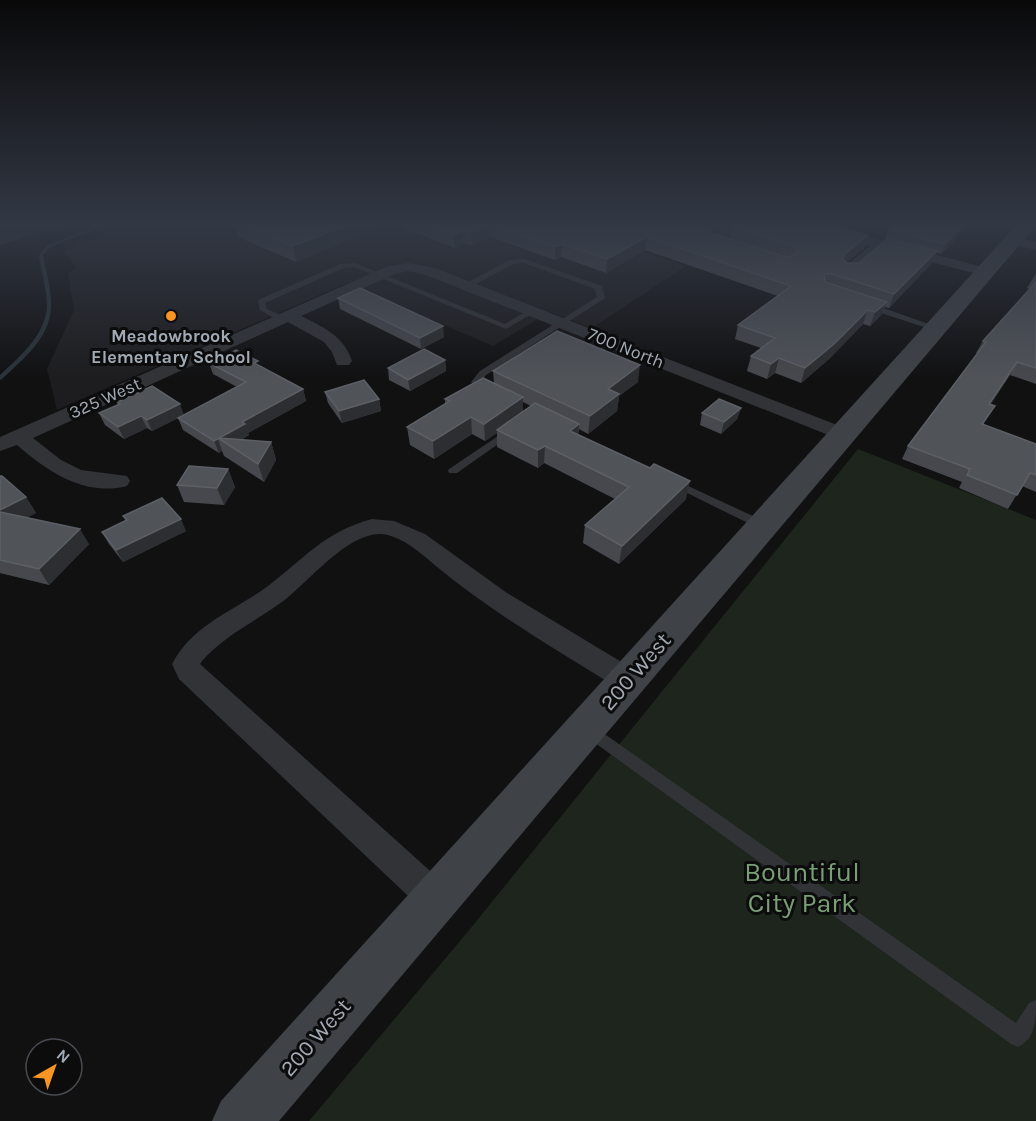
<svg xmlns="http://www.w3.org/2000/svg" width="1036" height="1121" viewBox="0 0 1036 1121" font-family="Karla,sans-serif">
	<style>
		.built { fill: #1d1d1f }
		.green { fill: #1d251d }
		.lines { fill: none; stroke-linecap: round; stroke-linejoin: round }
		.stream { fill: #293338; fill-rule: evenodd }
		.service { fill: #313337; fill-rule: evenodd }
		.minor { fill: #313337; fill-rule: evenodd }
		.secondary { fill: #3f4247; fill-rule: evenodd }
		.wall { fill: #46484d; fill-rule: evenodd }
		.shaded-wall { fill: #2d2e31 }
		.building { fill: #505358; stroke: #5c6066; stroke-width: 1.5 }
		.poi-dot { fill: #f79524; stroke: #0c0c0d; stroke-width: 2 }
		.labels { text-anchor: middle; stroke-width: 6; stroke-linejoin: round; paint-order: stroke }
		.far-poi-label { font-size: 18px; font-weight: bold; fill: #a1a9b3; stroke: #0c0c0d }
		.far-street-label { font-size: 18px; fill: #a1a9b3; stroke: #0c0c0d }
		.street-label { font-size: 22px; fill: #a1a9b3; stroke: #0c0c0d }
		.near-park-label { font-size: 27px; fill: #7a9f77; stroke: #0c0c0d }
	</style>
	<rect width="100%" height="100%" fill="#111112"/>
	<polygon class="built" points="127,222 554,222 686,266 592,328 549,312 493,346 347,283 57,410 47,369 74,310 68,274 76,267 64,252"/>
	<polygon class="green" points="858,449 1036,520 1036,1121 309,1121 470,929"/>
	<g class="lines">
		<path class="stream" d="M107 222H113L51 247 43 255C46 272 52 290 51 307 50 338 23 359 2 379L0 380V375C20 356 45 336 47 306 47 289 41 272 39 255L47 245Z"/>
		<g class="service">
			<polygon points="525,259 602,286 605,298 486,375 481,382 491,392 489,394 483,394 471,382 480,371 597,297 595,289 524,263 514,264 470,287 463,285 509,260"/>
			<polygon points="355,263 505,324 530,309 537,311 506,329 354,267 344,268 265,303 267,309 285,317 285,321 279,321 260,310 258,300 340,264"/>
			<polygon points="866,304 872,304 940,328 933,330 866,308"/>
			<polygon points="510,428 515,431 514,433 457,473 449,473 448,471 449,469"/>
			<polygon points="675,480 766,522 768,525 762,529 758,528 671,485 670,483 671,481"/>
			<path d="M589 723 1016 1023 1029 1003 1036 1000C1036 1018 1036 1039 1018 1047L1011 1044 584 735 582 730 584 725Z"/>
		</g>
		<g class="minor">
			<polygon points="733,222 749,222 717,244 707,244 705,241 707,238"/>
			<polygon points="790,222 812,222 990,269 992,272 985,276 882,249 853,274 843,274 841,271 843,268 870,246 792,225"/>
			<polygon points="1013,236 1036,242 1036,250 1008,243 1006,240 1008,237"/>
			<path d="M408 263 435 268 850 430 853 434 850 438H836L426 275 408 271 395 274 301 316C323 327 344 336 352 361L349 365H337L332 352 324 342 288 322 33 438 61 460 81 470 127 476 130 481 127 486C84 497 47 471 17 445L0 451V437L386 267Z"/>
			<path d="M372 519 394 521 425 534 507 593 638 672 642 680 638 688 628 692 618 688C556 650 493 613 436 566 422 554 402 536 382 534 347 532 308 583 282 602 254 622 224 636 202 661L200 664 448 887 453 899 448 911 436 916 424 911 179 679 172 664C193 624 234 611 268 586 305 558 324 532 372 519Z"/>
		</g>
		<polygon class="secondary" points="1019,222 1036,222 1036,225 279,1121 212,1121 221,1101"/>
	</g>
	<g class="wall">
		<polygon points="234,222 393,222 296,262 238,237"/>
		<polygon points="404,222 676,222 754,247 729,238 732,226 864,248 847,262 847,263 859,263 886,239 885,239 888,230 972,222 941,254 936,253 931,264 889,308 885,307 881,315 870,326 863,324 829,359 801,383 775,373 767,379 747,371 751,356 761,348 735,339 738,325 778,296 645,250 606,273 561,257 555,260 490,237 472,246 464,243 455,248 405,229"/>
		<polygon points="678,222 729,222 712,233"/>
		<polygon points="1036,273 1036,384 1010,375 991,404 995,406 983,425 1036,444 1036,492 1022,486 1008,509 959,488 962,482 902,459 908,446 978,354 976,353 983,341 1030,289 1027,288"/>
		<polygon points="338,298 444,337 421,349 340,309"/>
		<polygon points="445,360 446,371 410,391 389,380 388,368"/>
		<polygon points="209,363 259,365 303,389 306,401 248,433 249,435 241,440 271,442 276,460 264,482 224,456 222,451 219,453 183,430 178,418 152,431 147,428 124,439 105,425 99,413 118,405 117,402 184,415 237,387 213,374"/>
		<path d="M493 371 638 382 619 396 617 411 588 434 579 429 578 435 686 499 619 564 583 543 585 525 615 499 544 463 538 468 497 447V433L485 441 472 434 434 459 410 445 407 427 445 404V399L494 383ZM523 402 531 406 523 412Z"/>
		<polygon points="325,392 379,399 381,411 342,423 328,403"/>
		<polygon points="741,408 737,419 721,434 700,425 702,413"/>
		<polygon points="228,469 235,487 224,505 184,502 177,485"/>
		<polygon points="0,476 26,497 36,513 27,517 89,544 49,585 0,573"/>
		<polygon points="123,516 186,531 123,562 109,544 102,532 126,521"/>
	</g>
	<g class="shaded-wall">
		<polygon points="5,222 69,222 69,223 0,245 0,223"/>
		<polygon points="355,222 393,222 296,262 293,246"/>
		<polygon points="714,222 729,222 712,233"/>
		<polygon points="967,222 972,222 941,254 945,244"/>
		<polygon points="489,225 490,237 472,246 471,233"/>
		<polygon points="463,231 464,243 455,248 454,235"/>
		<polygon points="868,235 864,248 841,267 845,254"/>
		<polygon points="647,237 645,250 606,273 607,259"/>
		<polygon points="562,244 561,257 555,260 555,247"/>
		<polygon points="937,251 931,264 889,308 894,294"/>
		<polygon points="887,302 881,315 870,326 875,312"/>
		<polygon points="868,310 863,324 829,359 801,383 805,368"/>
		<polygon points="443,326 444,337 421,349 420,338"/>
		<polygon points="779,358 775,373 767,379 771,364"/>
		<polygon points="445,360 446,371 410,391 408,380"/>
		<polygon points="1017,362 1010,375 982,417 989,404"/>
		<polygon points="640,365 638,382 619,396 617,411 588,434 590,416 608,389"/>
		<polygon points="303,389 306,401 248,433 249,435 230,446 218,439 242,422"/>
		<polygon points="523,397 523,414 497,430 497,433 485,441 484,424"/>
		<polygon points="379,399 381,411 342,423 339,411"/>
		<polygon points="180,404 184,415 152,431 147,420"/>
		<polygon points="741,408 737,419 721,434 724,422"/>
		<polygon points="141,416 147,428 124,439 118,427"/>
		<polygon points="471,417 472,434 434,459 433,441"/>
		<polygon points="579,424 578,442 570,431"/>
		<polygon points="218,439 222,451 219,453 214,441"/>
		<polygon points="271,442 276,460 264,482 258,464"/>
		<polygon points="545,446 544,463 538,468 538,450"/>
		<polygon points="228,469 235,487 224,505 217,488"/>
		<polygon points="690,481 686,499 619,564 622,546"/>
		<polygon points="26,497 36,513 9,527 0,514 0,510"/>
		<polygon points="181,519 186,531 123,562 116,550"/>
		<polygon points="80,529 89,544 49,585 39,569"/>
	</g>
	<g class="building">
		<polygon points="234,222 355,222 293,246"/>
		<polygon points="419,222 676,222 783,256 790,257 797,253 795,247 732,226 737,222 820,222 868,235 845,254 843,259 847,263 859,263 887,239 937,251 894,294 832,274 824,274 825,282 887,302 875,312 868,310 834,344 805,368 779,358 771,364 751,356 775,338 738,325 791,286 647,237 607,259 562,244 555,247 489,225 471,233 463,231 454,235"/>
		<polygon points="897,222 967,222 945,244 888,230"/>
		<polygon points="1036,282 1036,368 1017,362 989,404 995,406 982,424 1036,444 1036,475 1030,473 1017,495 967,475 970,469 908,446 986,342 983,341"/>
		<polygon points="360,288 443,326 420,338 338,298"/>
		<polygon points="557,331 640,365 608,389 619,394 590,416 493,371"/>
		<polygon points="424,349 445,360 408,380 388,368"/>
		<polygon points="236,350 258,361 254,363 303,389 242,422 245,424 214,441 178,418 246,382 209,363"/>
		<polygon points="483,378 523,397 484,424 471,417 433,441 407,427 450,401 445,399"/>
		<polygon points="364,380 379,399 339,411 325,392"/>
		<polygon points="152,386 180,404 147,420 141,416 118,427 99,413 120,404 117,402"/>
		<polygon points="719,399 741,408 724,422 702,413"/>
		<polygon points="535,403 579,424 570,431 650,468 654,464 690,481 622,546 585,525 629,487 545,446 538,450 497,430"/>
		<polygon points="218,438 271,442 258,464"/>
		<polygon points="189,466 228,469 217,488 177,485"/>
		<polygon points="0,476 2,476 26,497 0,510"/>
		<polygon points="162,498 181,519 116,550 102,532 127,520 123,516"/>
		<polygon points="0,512 80,529 39,569 0,560"/>
	</g>
	<linearGradient id="sky" x2="0" y2="1"><stop stop-color="#09090a"/><stop offset="0.59" stop-color="#323844"/><stop offset="1" stop-color="#323844" stop-opacity="0"/></linearGradient>
	<rect width="1036" height="379" fill="url(#sky)"/>
	<circle class="poi-dot" cx="171" cy="316" r="6"/>
	<g class="labels">
		<g class="far-poi-label">
			<text x="171" y="342">Meadowbrook<tspan x="171" dy="21">Elementary School</tspan></text>
		</g>
		<g class="far-street-label">
			<text transform="translate(626 348) rotate(22)" y="6">700 North</text>
			<text transform="translate(105 398) rotate(-24)" y="6">325 West</text>
		</g>
		<g class="street-label">
			<text transform="translate(635 671) rotate(-49)" y="8">200 West</text>
			<text transform="translate(315 1037) rotate(-49)" y="8">200 West</text>
		</g>
		<g class="near-park-label">
			<text x="802" y="881">Bountiful<tspan x="802" dy="31">City Park</tspan></text>
		</g>
	</g>
	<g transform="translate(54 1067) rotate(40)"><circle r="28" fill="#0c0c0d" stroke="#484b4f" stroke-width="1.5"/>
	<path d="M0-4.5L10 22L0 15L-10 22Z" fill="#f79524"/>
	<text y="-9" font-size="16" font-weight="bold" text-anchor="middle" fill="#a1a9b3">N</text>
	</g>
</svg>
